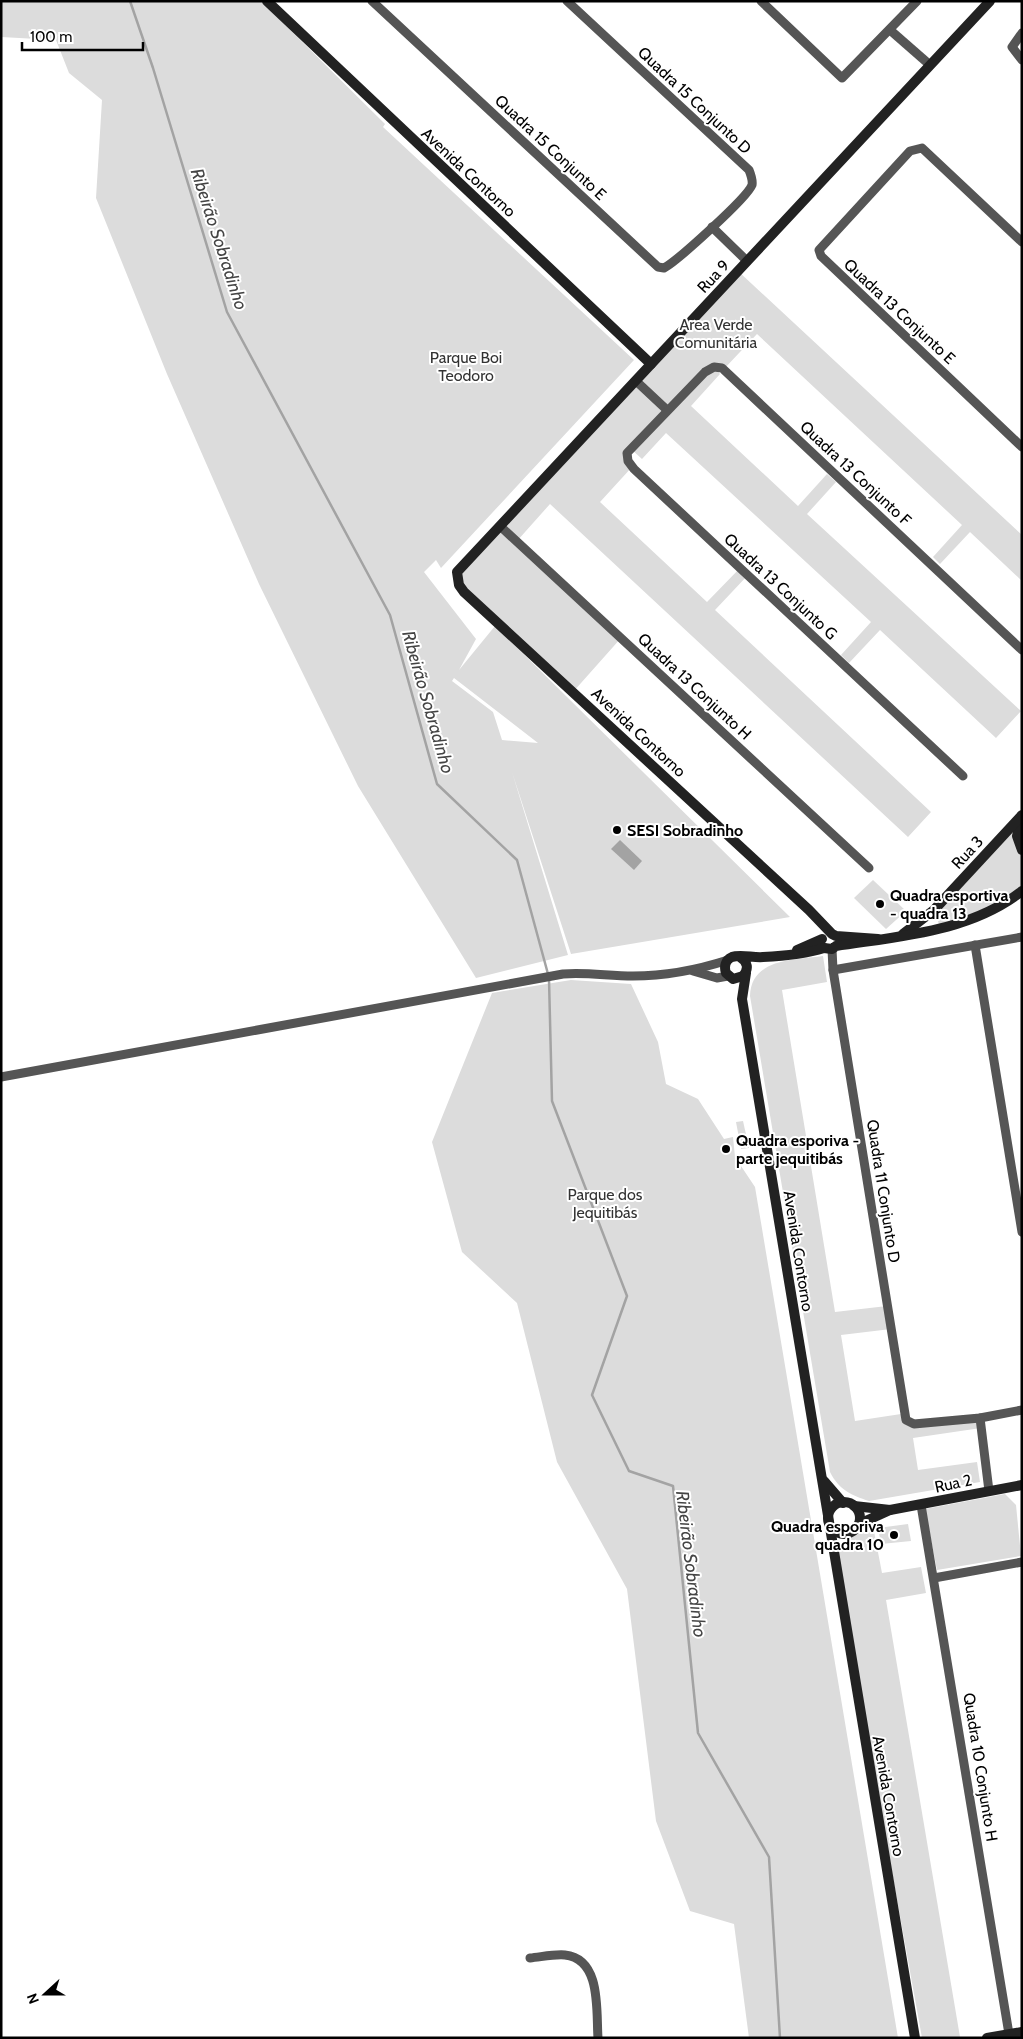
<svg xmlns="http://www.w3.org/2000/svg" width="1023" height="2039" viewBox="0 0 1023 2039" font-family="Cabin,sans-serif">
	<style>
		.green { fill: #dcdcdc; fill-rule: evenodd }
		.water { fill: #a3a3a3 }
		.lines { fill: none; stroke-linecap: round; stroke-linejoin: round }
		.stream { stroke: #a3a3a3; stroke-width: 2.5 }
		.street { stroke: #555; stroke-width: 9 }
		.secondary { stroke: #222; stroke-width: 10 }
		.poi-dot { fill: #000; stroke: #fff; stroke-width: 2 }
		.labels { text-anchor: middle; stroke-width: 4; stroke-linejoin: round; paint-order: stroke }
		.street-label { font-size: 16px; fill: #000; stroke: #fff }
		.park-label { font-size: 16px; fill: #333; stroke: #fff }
		.poi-label { font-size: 16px; font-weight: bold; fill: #000; stroke: #fff; text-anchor: start }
		.water-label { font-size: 18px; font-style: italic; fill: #444; stroke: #fff }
	</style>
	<rect width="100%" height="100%" fill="#fff"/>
	<g class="green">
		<path d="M1 1H261L385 124 383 127 634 360 441 568 436 560 424 572 476 639 459 670 495 626 790 917 571 954 512 772 568 955 476 978 358 786 259 584 167 374 96 198 102 100 69 73 56 40 1 37ZM454 678 538 743 502 740 493 712 452 681Z"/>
		<polygon points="738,271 1022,535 1022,581 970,532 940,564 933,557 962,525 757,334 723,370 714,367 720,374 691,406 798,506 827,474 836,482 807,514 1021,711 996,738 880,630 849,663 841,655 871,622 666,433 642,459 631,449 632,467 600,502 707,602 740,568 748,575 715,610 931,812 908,837 550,504 517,541 621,638 573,692 464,592 457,572"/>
		<polygon points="1022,815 1022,891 992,910 939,924 934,910"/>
		<polygon points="873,880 906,911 886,929 854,898"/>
		<path d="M823 956 827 982 782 990 835 1312 887 1306 891 1329 841 1335 855 1421 901 1414 906 1420 980 1418 981 1428 913 1438 918 1470 977 1462 980 1482 869 1501C851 1495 839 1490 830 1472L750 996C751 958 795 960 823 956Z"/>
		<polygon points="571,980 631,984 658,1042 666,1084 698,1099 724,1139 733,1137 735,1157 755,1187 898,2038 749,2038 734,1924 690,1911 656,1821 627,1589 557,1462 517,1303 462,1252 432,1142 492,993"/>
		<polygon points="743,1121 749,1148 741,1149 736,1122"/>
		<polygon points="1005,1494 1016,1505 1021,1556 937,1570 925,1509"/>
		<path d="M872 1521 882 1573 921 1567 926 1593 886 1600 960 2037 922 2038 836 1561C841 1541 854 1529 872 1521Z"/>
		<polygon points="908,1524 911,1541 881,1544 878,1528"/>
	</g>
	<polygon class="water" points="620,840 642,861 634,870 611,849"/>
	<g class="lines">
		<g class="stream">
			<polyline points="130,1 153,68 227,312 390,615 437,784 517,860 548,974"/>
			<polyline points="549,979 552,1101 627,1296 592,1395 629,1471 673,1486 698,1733 769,1857 780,2038"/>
		</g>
		<g class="street">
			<path d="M372 1 658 267 664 268C677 261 747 198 752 185 753 180 751 175 749 170L567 1"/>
			<polyline points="761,1 842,78 917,1"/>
			<polyline points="890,30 930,65"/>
			<polyline points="1022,33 1012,47 1022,60"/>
			<polyline points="712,227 747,261"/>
			<polyline points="1022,242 922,148 910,151 819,250 821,256 1022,447"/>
			<polyline points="636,381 667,410"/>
			<polyline points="500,526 869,868"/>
			<polyline points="963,776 634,469 628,461 627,453 705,372 714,367 722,368 1022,650"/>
			<polyline points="975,945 1022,1232"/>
			<polyline points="832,949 833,970 906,1420 914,1424 980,1418 1022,1410"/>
			<polyline points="833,970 1022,937"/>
			<polyline points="693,971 717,978 728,976"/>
			<path d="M1 1077 563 974C586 972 609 976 633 976 665 976 697 970 728 960"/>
			<polyline points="980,1418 989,1491"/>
			<polyline points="921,1505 1009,2034"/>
			<polyline points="934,1578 1022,1562"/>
			<path d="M530 1958C541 1957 554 1954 565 1955 602 1959 596 2012 598 2038"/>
		</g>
		<g class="secondary">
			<polyline points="267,1 651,364"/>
			<polyline points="1021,818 1017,836 1022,850"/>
			<polyline points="903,934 934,910 1022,815"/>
			<polyline points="878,939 836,936 832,934 809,910 464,592 459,585 457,572 990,1"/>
			<path d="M824 948 832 949 836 946C900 936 970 932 1022 891"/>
			<polyline points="797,950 822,939"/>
			<path d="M740 957C748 962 749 969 743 976L733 979 726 973C724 967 725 960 732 957 740 954 754 958 763 957 783 956 805 954 824 948"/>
			<polyline points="746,973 742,999 915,2038"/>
			<polyline points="824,1481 843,1503"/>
			<circle cx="844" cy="1518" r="16"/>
			<polyline points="854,1506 890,1510 1022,1485"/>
			<polyline points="859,1524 890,1510"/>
			<polyline points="987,2038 1022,2032"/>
		</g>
	</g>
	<g class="poi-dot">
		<circle cx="617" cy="830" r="5"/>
		<circle cx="880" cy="904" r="5"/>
		<circle cx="726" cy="1149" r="5"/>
		<circle cx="894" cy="1535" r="5"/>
	</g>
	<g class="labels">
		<g class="street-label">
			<text transform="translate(695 100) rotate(43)" y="6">Quadra 15 Conjunto D</text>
			<text transform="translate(551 147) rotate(43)" y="6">Quadra 15 Conjunto E</text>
			<text transform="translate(469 172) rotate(43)" y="6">Avenida Contorno</text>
			<text transform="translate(713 276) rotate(-47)" y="6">Rua 9</text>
			<text transform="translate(900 311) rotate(43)" y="6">Quadra 13 Conjunto E</text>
			<text transform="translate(856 473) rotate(43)" y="6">Quadra 13 Conjunto F</text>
			<text transform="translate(781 586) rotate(43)" y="6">Quadra 13 Conjunto G</text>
			<text transform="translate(695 686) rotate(43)" y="6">Quadra 13 Conjunto H</text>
			<text transform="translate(639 732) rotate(43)" y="6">Avenida Contorno</text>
			<text transform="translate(967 852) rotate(-47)" y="6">Rua 3</text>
			<text transform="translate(884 1191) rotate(81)" y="6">Quadra 11 Conjunto D</text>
			<text transform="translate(799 1251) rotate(81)" y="6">Avenida Contorno</text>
			<text transform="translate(953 1483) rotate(-12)" y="6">Rua 2</text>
			<text transform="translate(981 1767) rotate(81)" y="6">Quadra 10 Conjunto H</text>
			<text transform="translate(889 1796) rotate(80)" y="6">Avenida Contorno</text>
		</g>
		<g class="park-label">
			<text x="716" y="330">Area Verde<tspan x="716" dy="18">Comunitária</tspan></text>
			<text x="466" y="363">Parque Boi<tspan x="466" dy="18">Teodoro</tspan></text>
			<text x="605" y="1200">Parque dos<tspan x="605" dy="18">Jequitibás</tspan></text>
		</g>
		<g class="poi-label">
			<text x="627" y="836">SESI Sobradinho</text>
			<text x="890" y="901">Quadra esportiva<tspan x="890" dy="18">- quadra 13</tspan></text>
			<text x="736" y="1146">Quadra esporiva -<tspan x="736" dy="18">parte jequitibás</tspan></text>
			<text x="884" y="1532" text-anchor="end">Quadra esporiva<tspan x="884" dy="18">quadra 10</tspan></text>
		</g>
		<g class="water-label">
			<text transform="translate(219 239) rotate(72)" y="6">Ribeirão Sobradinho</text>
			<text transform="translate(428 702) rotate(74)" y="6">Ribeirão Sobradinho</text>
			<text transform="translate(691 1564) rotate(83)" y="6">Ribeirão Sobradinho</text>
		</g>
	</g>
	<rect width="1023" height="2039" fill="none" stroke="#000000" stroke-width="5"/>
	<g transform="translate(45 1994) rotate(249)" stroke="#ffffff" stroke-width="4" paint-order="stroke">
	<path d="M0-4L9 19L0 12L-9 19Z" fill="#000000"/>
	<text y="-8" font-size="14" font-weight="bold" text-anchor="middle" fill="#000000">N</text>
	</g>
	<path d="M22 42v8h121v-8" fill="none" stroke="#000000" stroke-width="2.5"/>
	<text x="30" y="42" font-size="15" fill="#000000" stroke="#ffffff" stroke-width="4" paint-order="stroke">100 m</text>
</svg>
